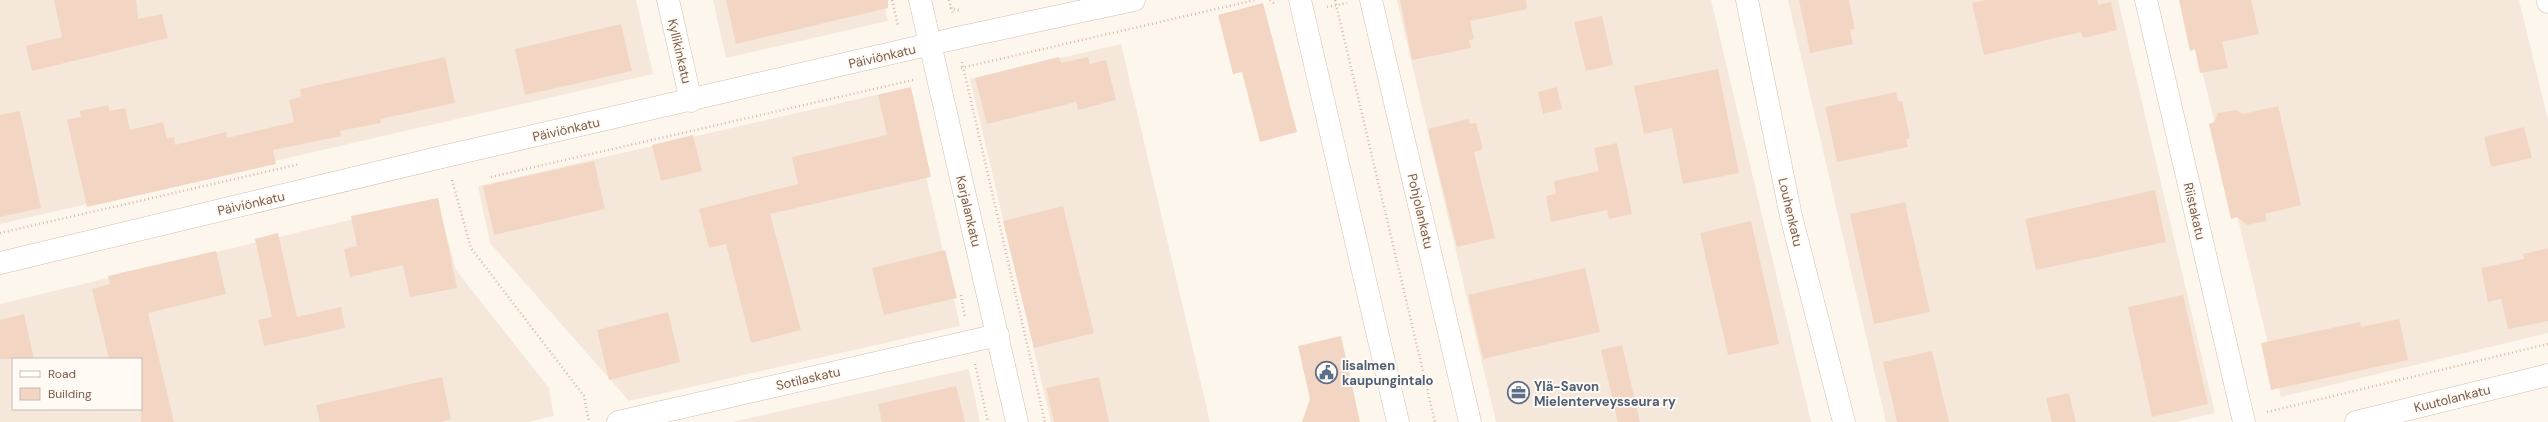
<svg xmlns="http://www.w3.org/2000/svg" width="2548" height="422" viewBox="0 0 2548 422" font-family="'DM Sans',sans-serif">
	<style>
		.residential { fill: #f5e8da; fill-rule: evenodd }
		.building { fill: #f3d5c3 }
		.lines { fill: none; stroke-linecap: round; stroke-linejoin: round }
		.minor-casing { stroke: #d1beb0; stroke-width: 23 }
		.secondary-casing { stroke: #d6c0b0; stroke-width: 23 }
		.path { stroke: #d9b8a5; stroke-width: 2.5; stroke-dasharray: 1 3; stroke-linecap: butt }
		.minor { stroke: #fff; stroke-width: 22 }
		.secondary { stroke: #fff; stroke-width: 22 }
		.labels { text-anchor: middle; stroke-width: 4; stroke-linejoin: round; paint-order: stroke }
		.street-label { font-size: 13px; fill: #7a5c4d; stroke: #fffaf3 }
		.service-label { font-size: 13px; font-weight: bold; fill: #4e5e75; stroke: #fffaf3; text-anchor: start }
	</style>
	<rect width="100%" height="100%" fill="#fdf6ec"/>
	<g class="residential">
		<polygon points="0,0 636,0 653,74 0,224"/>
		<polygon points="713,0 883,0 888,21 726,58"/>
		<polygon points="1397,0 1711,0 1811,422 1496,422"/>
		<polygon points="1788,0 2118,0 2215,413 2175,422 1886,422"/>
		<polygon points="2185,0 2519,0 2548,120 2548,333 2281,397"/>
		<polygon points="1121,44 1210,422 1051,422 970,79"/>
		<polygon points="906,88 960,326 629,401 490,243 478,186"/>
		<path d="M437 199 456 270 549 388 554 416 527 422H0V304ZM13 359H141V409H13Z"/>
		<polygon points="969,369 980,422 732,422"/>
	</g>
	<g class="building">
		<polygon points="54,0 136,0 138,19 162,14 168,38 32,71 26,46 62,37"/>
		<polygon points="726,0 888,0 888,8 736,44"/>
		<polygon points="1400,0 1526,0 1527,9 1470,21 1474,39 1469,40 1471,48 1412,60"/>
		<polygon points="1799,0 1849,0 1855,29 1850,30 1853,44 1810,53"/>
		<polygon points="1986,0 2097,0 2098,5 2111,2 2117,30 2083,38 2081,32 1984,55 1972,3"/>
		<polygon points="2179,0 2251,0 2259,34 2222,42 2228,68 2200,73 2195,49 2190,51"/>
		<polygon points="1263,3 1297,132 1260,142 1242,72 1233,74 1218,15"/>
		<polygon points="1602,16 1613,65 1586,71 1574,22"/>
		<polygon points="621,24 632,71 525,95 515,49"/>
		<polygon points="445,57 455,103 380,119 381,123 340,131 341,136 273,150 276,164 87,207 67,120 81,117 80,111 108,105 109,111 125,108 130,130 163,122 167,138 174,137 175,145 226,132 227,138 294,122 289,100 301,97 300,89"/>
		<polygon points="1059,57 1061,63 1088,57 1090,64 1106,60 1116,100 1078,110 1076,102 987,124 975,78"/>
		<polygon points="1718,69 1739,173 1683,184 1672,128 1644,134 1634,86"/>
		<polygon points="911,87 931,177 770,214 801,330 751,343 726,244 709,248 699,209 798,184 792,157 887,135 878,95"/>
		<polygon points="1557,87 1562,109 1543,114 1538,92"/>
		<polygon points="1896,92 1898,101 1902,101 1910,138 1906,139 1908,147 1837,162 1825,107"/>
		<polygon points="2278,106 2301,205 2265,214 2267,221 2247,225 2237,217 2231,219 2209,124 2214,122 2218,113 2235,110 2243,114"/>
		<polygon points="20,111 41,208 0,217 0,115"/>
		<polygon points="1468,119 1470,124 1476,123 1483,149 1474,152 1495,238 1457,247 1428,129"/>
		<polygon points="2524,127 2532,158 2491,167 2484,137"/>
		<polygon points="693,135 702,171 661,181 652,145"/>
		<polygon points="1617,143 1632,214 1609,219 1607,210 1551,222 1546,196 1556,194 1554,181 1599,171 1594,148"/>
		<polygon points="594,161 605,209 494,235 483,186"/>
		<polygon points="2155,190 2166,242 2036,270 2025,219"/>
		<polygon points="438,198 457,288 410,297 403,265 350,277 344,249 357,246 351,216"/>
		<polygon points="1905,202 1930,312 1874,324 1850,214"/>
		<polygon points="1063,206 1094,333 1034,348 1003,221"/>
		<polygon points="1751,221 1779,344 1728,355 1700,233"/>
		<polygon points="278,233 297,317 341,307 345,328 264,346 258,320 272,317 255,239"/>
		<polygon points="2548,248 2548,321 2508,329 2501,299 2488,302 2481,268 2524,259 2523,254"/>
		<polygon points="945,250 957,298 884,315 872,268"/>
		<polygon points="216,251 226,294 148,313 174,422 141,422 141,359 109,359 92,289 110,284 108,276"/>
		<polygon points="1585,268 1600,332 1483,359 1468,295"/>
		<polygon points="2183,295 2208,404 2152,417 2128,307"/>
		<polygon points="668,312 680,362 609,380 597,330"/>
		<polygon points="24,314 34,359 0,359 0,320"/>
		<polygon points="2399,319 2408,360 2271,390 2261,343 2360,322 2361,327"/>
		<polygon points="1341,336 1360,422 1302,422 1310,399 1298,346"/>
		<polygon points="1622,345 1640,422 1618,422 1601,350"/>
		<polygon points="1932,351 1949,422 1897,422 1883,362"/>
		<polygon points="442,377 451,419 440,422 320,422 316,405"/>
		<polygon points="1099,377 1109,422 1054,422 1046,388"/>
		<polygon points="956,386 965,422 882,422 878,404"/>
		<polygon points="2069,393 2076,422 2052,422 2046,398"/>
	</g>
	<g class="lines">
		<defs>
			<g id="minor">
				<polyline points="668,0 691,101"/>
				<polyline points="920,0 1017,422"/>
				<polyline points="1747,0 1791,216 1844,422"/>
				<polyline points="2146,0 2244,422"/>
				<polyline points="2548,0 2548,2"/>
				<polyline points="0,263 446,156 957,38 1134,0"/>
				<polyline points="618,422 998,335"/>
				<polyline points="2356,422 2548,375"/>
			</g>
			<g id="secondary">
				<polyline points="1300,0 1398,422"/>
				<polyline points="1371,0 1470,422"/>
			</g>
		</defs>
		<use href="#minor" class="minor-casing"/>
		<use href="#secondary" class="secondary-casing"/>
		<g class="path">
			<polyline points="892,0 898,26"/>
			<polyline points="949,0 953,14"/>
			<polyline points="1270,0 1276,5"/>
			<polyline points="1335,0 1435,422"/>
			<polyline points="1327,7 1347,3"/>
			<polyline points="950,8 960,11"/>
			<polyline points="962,62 1045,422"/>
			<polyline points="961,68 1255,0"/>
			<polyline points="491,177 913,80"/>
			<polyline points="452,180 471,248 584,396 589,422"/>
			<polyline points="0,233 300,164"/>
			<polyline points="961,295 965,318"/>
			<polyline points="975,364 988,422"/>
			<polyline points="2267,412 2548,344"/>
		</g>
		<use href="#minor" class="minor"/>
		<use href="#secondary" class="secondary"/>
	</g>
	<defs>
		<symbol id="civic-ring" viewBox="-11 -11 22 22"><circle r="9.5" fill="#fffaf3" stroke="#5c6f8a" stroke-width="1.5"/><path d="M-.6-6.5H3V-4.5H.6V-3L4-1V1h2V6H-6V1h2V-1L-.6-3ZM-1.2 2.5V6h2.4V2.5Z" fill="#5c6f8a"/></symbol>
		<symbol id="office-ring" viewBox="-11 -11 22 22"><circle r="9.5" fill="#fffaf3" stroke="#5c6f8a" stroke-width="1.5"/><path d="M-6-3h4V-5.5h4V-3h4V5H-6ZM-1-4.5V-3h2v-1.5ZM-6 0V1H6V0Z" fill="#5c6f8a"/></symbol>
	</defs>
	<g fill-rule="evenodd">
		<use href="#civic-ring" x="1314" y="360" width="25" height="25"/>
		<use href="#office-ring" x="1506" y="380" width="25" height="25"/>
	</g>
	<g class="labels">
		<g class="street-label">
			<text transform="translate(680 51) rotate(77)" y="5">Kyllikinkatu</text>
			<text transform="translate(882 56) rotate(-13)" y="5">Päiviönkatu</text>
			<text transform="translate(566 129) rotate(-13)" y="5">Päiviönkatu</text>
			<text transform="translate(251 203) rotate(-13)" y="5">Päiviönkatu</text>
			<text transform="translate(969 211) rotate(77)" y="5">Karjalankatu</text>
			<text transform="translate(1421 211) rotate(77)" y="5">Pohjolankatu</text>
			<text transform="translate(2195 211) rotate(77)" y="5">Riistakatu</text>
			<text transform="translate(1791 212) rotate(77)" y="5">Louhenkatu</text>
			<text transform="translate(808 378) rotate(-13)" y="5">Sotilaskatu</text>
			<text transform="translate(2452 398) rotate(-14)" y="5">Kuutolankatu</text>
		</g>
		<g class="service-label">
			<text x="1342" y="370">Iisalmen<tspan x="1342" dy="15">kaupungintalo</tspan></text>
			<text x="1534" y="391">Ylä-Savon<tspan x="1534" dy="15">Mielenterveysseura ry</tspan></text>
		</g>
	</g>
	<rect x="12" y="358" width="130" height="52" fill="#fffaf3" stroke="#cabbb1"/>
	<rect x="20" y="371" width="20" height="6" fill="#ffffff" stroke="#cabbb1"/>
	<text x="48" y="378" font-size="12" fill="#7a5c4d">Road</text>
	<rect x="20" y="388" width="20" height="12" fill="#f3d5c3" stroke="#cabbb1"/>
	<text x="48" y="398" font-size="12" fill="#7a5c4d">Building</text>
</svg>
